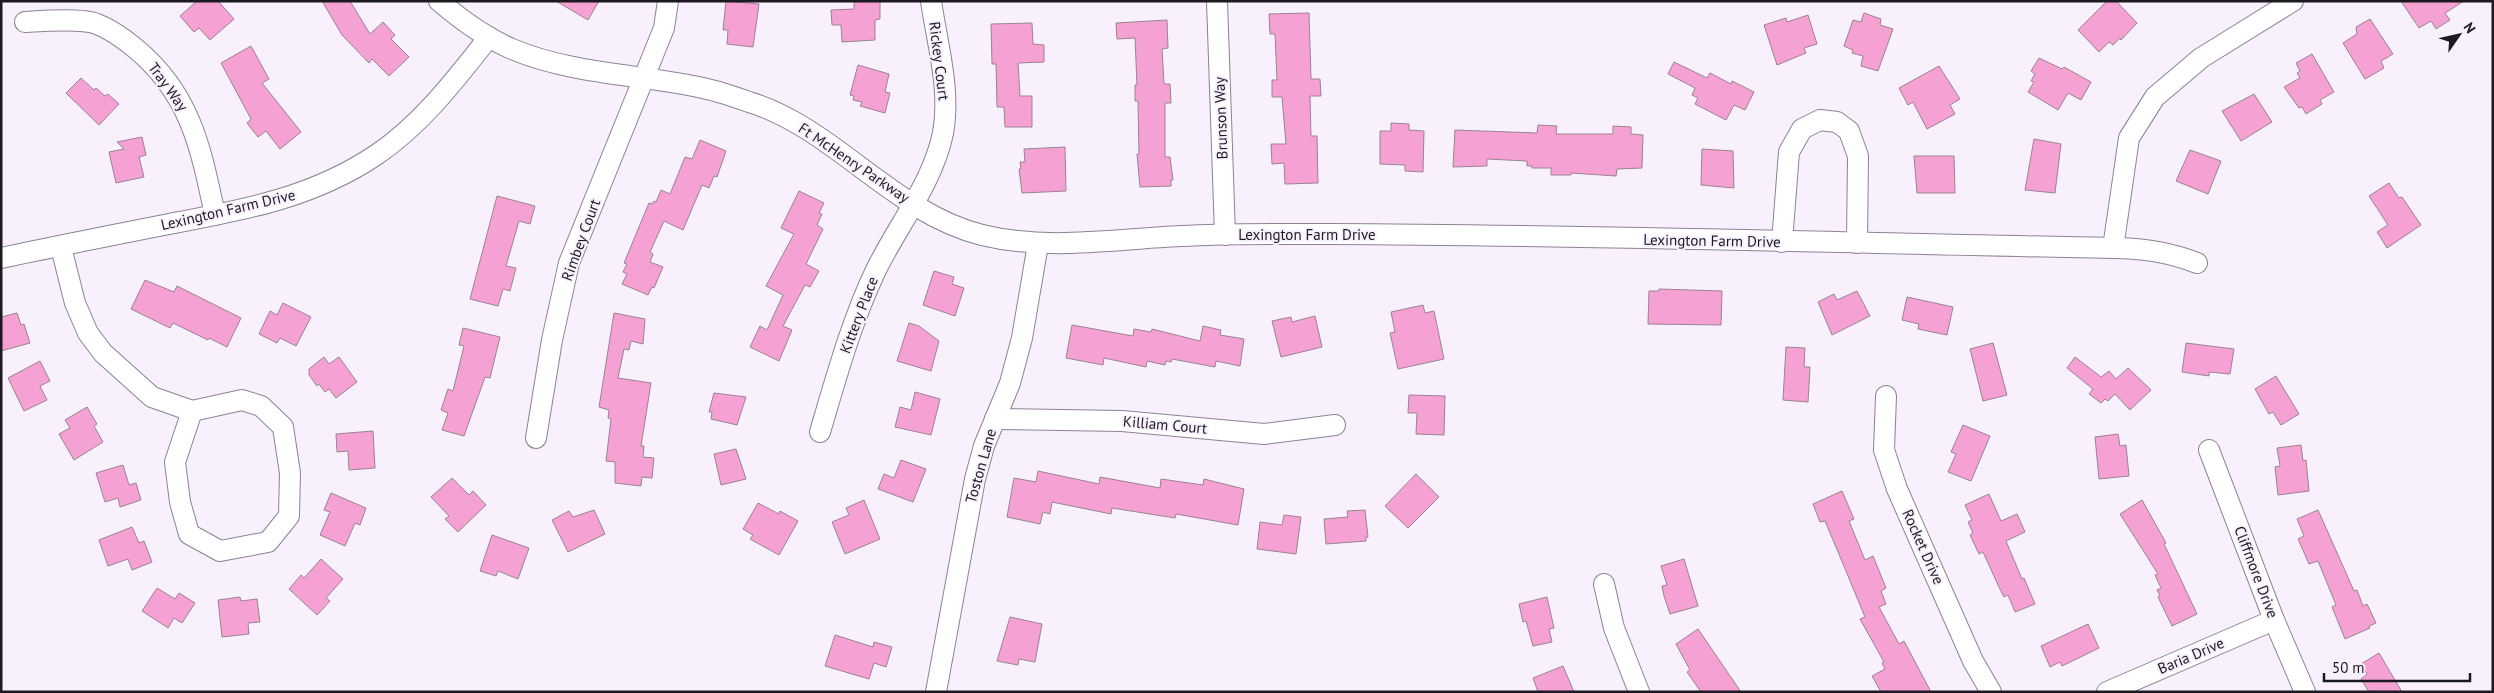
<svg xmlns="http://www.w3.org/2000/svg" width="2494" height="693" viewBox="0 0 2494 693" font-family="'PT Sans',sans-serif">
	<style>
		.building { fill: #f6a1d3; stroke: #99848f }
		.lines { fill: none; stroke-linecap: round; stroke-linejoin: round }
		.minor-casing { stroke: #8d8295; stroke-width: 22 }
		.minor { stroke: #fff; stroke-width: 20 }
		.labels { text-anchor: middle; stroke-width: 4; stroke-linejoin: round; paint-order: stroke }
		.street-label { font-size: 15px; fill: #1d1920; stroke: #f8f0fd }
	</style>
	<rect width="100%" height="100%" fill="#f8f0fd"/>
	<g class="building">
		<polygon points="197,1 218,1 234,19 210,40 199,28 194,32 180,16"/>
		<polygon points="322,1 350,1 370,34 383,22 395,35 391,39 409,57 389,76 372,59 369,63 342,35"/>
		<polygon points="556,1 599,1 588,20"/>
		<polygon points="726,1 759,4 753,47 727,44 728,30 723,30"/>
		<polygon points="880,1 880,19 875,20 875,40 842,42 841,25 832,25 831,10 854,9 854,2"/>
		<polygon points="2107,1 2116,1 2137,23 2121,40 2120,38 2113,45 2109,42 2099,52 2078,30"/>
		<polygon points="2401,1 2464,1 2445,13 2450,20 2436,29 2431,21 2419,28"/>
		<polygon points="1309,13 1311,79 1320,79 1321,96 1310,96 1311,136 1317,136 1318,183 1285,184 1284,163 1272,164 1271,144 1286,144 1282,97 1272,97 1272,80 1277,80 1275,34 1270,34 1269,14"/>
		<polygon points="1864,13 1881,19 1880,25 1893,29 1878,71 1861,66 1863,56 1852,53 1853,50 1844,46 1853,20 1861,22"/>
		<polygon points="1808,15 1817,44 1804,48 1806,53 1777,65 1764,25 1786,18 1787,22"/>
		<polygon points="2370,19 2393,54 2381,61 2384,68 2365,79 2343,43 2357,34 2356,27"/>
		<polygon points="1167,20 1168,48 1162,49 1164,84 1170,84 1171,103 1165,103 1165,157 1170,157 1173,180 1171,180 1171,186 1140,187 1137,154 1139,154 1138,101 1135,101 1135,85 1137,85 1135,38 1117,39 1116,23"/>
		<polygon points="1032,23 1033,44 1044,45 1044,62 1018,63 1020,96 1032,96 1032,127 1005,127 1004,107 997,107 996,64 992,64 991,24"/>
		<polygon points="251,46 269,79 262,83 301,132 280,149 266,131 258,137 247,123 251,119 221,63"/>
		<polygon points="2312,54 2334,92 2320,100 2322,104 2306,114 2302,107 2299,108 2284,87 2300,78 2297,73 2300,71 2296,63"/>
		<polygon points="2039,58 2062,69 2064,67 2091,82 2081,100 2068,93 2058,110 2028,92 2034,82 2031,81 2035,74 2031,71"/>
		<polygon points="1674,62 1707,78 1710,73 1731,84 1732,81 1754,92 1745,110 1734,105 1726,120 1695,104 1698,98 1692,95 1695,88 1668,74"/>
		<polygon points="858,65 889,74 885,92 890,93 885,113 860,106 862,102 853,100 854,96 850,95"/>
		<polygon points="1939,66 1960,99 1950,105 1955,114 1927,129 1913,102 1908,105 1899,88"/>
		<polygon points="81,78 94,90 96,88 105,96 108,94 119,104 99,125 66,93"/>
		<polygon points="2254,94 2272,122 2241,141 2222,111"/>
		<polygon points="1391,123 1409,124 1409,130 1424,131 1423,172 1405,171 1405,165 1380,164 1380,131 1391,131"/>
		<polygon points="1538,125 1557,126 1556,134 1613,134 1613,126 1631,127 1631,134 1643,135 1642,168 1617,169 1616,176 1571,173 1571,175 1551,175 1551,168 1532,168 1532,166 1527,166 1527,161 1487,159 1487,166 1453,167 1455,130 1537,133"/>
		<polygon points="142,137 146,155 139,157 144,177 116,183 109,152 124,149 117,142"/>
		<polygon points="2034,139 2061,144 2055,193 2025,190"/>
		<polygon points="700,140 726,151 717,177 714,176 709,188 702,185 683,230 664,221 650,252 653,254 650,262 663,267 654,288 652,287 648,295 622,284 627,274 623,272 627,264 624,263 649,203 652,204 654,201 656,202 661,190 670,194 685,157 692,159"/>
		<polygon points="1065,147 1066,191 1022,193 1019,169 1021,169 1020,162 1025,162 1024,149"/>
		<polygon points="1702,149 1733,151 1734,188 1701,185"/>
		<polygon points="2190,150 2221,161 2208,194 2176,181"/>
		<polygon points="1914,156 1954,156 1955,193 1917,193"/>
		<polygon points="2389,183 2399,198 2402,197 2421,225 2387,248 2377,232 2388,225 2369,196"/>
		<polygon points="799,191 824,203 819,213 822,214 817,225 823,229 806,264 819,271 810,287 805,285 783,326 792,330 779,361 750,347 760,326 767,330 783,295 766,286 794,234 781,228"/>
		<polygon points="497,196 535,206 530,224 519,221 506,266 516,268 510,291 503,289 498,306 470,299"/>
		<polygon points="934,271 954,277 952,284 964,288 955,316 923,305"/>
		<polygon points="145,280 174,292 177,286 241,318 227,347 209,338 208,340 173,323 170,328 131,309"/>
		<polygon points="1659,289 1722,291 1721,325 1648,324 1649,291 1659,291"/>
		<polygon points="1857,291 1870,316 1832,335 1818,302 1834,294 1837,300"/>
		<polygon points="1907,297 1953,307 1947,335 1918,329 1919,324 1902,320"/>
		<polygon points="283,303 311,317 296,346 280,338 277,343 259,334 270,311 277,315"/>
		<polygon points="1423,305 1425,313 1434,311 1444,359 1398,369 1390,333 1395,332 1391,312"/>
		<polygon points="17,313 21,325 24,324 30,343 1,351 1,317"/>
		<polygon points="614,313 645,319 643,344 631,341 629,350 624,349 618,378 651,383 641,446 644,446 643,457 654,458 652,478 642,477 641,486 615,483 615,462 606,461 611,419 608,418 609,410 599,407"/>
		<polygon points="1315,316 1322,347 1281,357 1272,321 1291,317 1292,322"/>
		<polygon points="909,323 919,326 939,341 931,371 897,361"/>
		<polygon points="1072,325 1133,336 1134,329 1151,332 1152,329 1200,341 1203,326 1221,330 1220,335 1244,339 1240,366 1216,361 1215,367 1172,359 1171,362 1166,361 1165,365 1147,361 1146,367 1104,358 1103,365 1066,358"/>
		<polygon points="463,328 500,337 490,378 485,377 464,436 442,430 448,413 441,410 448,389 453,391 464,346 459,345"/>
		<polygon points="1993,343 2007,395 1983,401 1970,349"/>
		<polygon points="2186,343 2234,349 2230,374 2209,372 2209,376 2182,372"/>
		<polygon points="1786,347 1805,348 1804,367 1810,367 1808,402 1783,400"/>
		<polygon points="324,357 329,364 339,357 357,382 336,398 329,389 325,392 319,384 317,386 309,375 309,369"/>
		<polygon points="2075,357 2101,377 2109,371 2116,379 2128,368 2151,390 2130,410 2115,394 2108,401 2105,399 2101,403 2089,394 2093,389 2067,368"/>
		<polygon points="40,361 50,381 40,386 47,400 24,411 8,378"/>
		<polygon points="2276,376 2299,414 2281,425 2273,412 2269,414 2255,389"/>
		<polygon points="915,392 940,399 931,435 895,427 900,407 911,410"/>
		<polygon points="714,393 746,397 737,425 711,419 712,412 709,412"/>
		<polygon points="1409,395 1445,396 1444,435 1416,434 1417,413 1408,413"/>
		<polygon points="87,407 97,424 94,426 103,442 74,460 59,434 70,428 65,420"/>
		<polygon points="1963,425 1990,436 1971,481 1948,472 1956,454 1951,452"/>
		<polygon points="373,431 375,468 349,470 348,451 337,452 336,434"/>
		<polygon points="2118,434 2120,446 2126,445 2129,476 2099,479 2095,437"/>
		<polygon points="2301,445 2303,461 2306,460 2309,491 2278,495 2275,467 2280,466 2277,448"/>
		<polygon points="736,449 746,479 721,485 714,454"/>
		<polygon points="901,460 926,469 913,502 878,489 884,474 894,478"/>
		<polygon points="123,465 129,485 136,483 141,500 120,507 118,498 105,502 96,473"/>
		<polygon points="1038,471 1099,484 1100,477 1160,488 1161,479 1203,485 1204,479 1244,489 1238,525 1176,514 1175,518 1112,508 1111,514 1052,502 1050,514 1043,512 1040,524 1007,517 1014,478 1036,482"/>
		<polygon points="1416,474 1439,497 1408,528 1385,506"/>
		<polygon points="452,478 469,495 473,491 486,505 458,532 445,519 449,516 431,497"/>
		<polygon points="1842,491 1854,519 1849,521 1865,560 1873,556 1886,588 1881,591 1886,604 1879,607 1899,644 1904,641 1931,692 1881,692 1872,676 1885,669 1882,663 1884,662 1860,619 1865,617 1836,547 1825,521 1820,522 1813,504"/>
		<polygon points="331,493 366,508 360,525 355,523 345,546 320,535 330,512 324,510"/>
		<polygon points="1989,494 2001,521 2017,514 2025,532 2006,541 2022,579 2024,578 2035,604 2015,612 2008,595 2004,597 1999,587 1983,552 1979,554 1970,535 1973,533 1968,522 1972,520 1965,505"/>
		<polygon points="864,500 880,539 845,554 832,522 849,515 846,508"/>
		<polygon points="2142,500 2166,543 2164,544 2197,614 2172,626 2158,597 2160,596 2157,590 2161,588 2155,575 2158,574 2120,514"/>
		<polygon points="758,503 779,514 780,511 798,521 779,555 750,539 753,535 743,529"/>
		<polygon points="594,510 605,534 568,552 552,520 569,511 573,517"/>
		<polygon points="1365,510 1368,537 1366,537 1366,541 1326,544 1324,519 1348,517 1347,511"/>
		<polygon points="2318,510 2354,591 2357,590 2363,606 2367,604 2376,623 2369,626 2370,628 2345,639 2332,607 2336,605 2318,561 2309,564 2298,539 2304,536 2297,519"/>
		<polygon points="1284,515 1301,517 1296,554 1257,549 1260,522 1282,525"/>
		<polygon points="132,527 139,543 144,541 152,562 132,570 128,559 108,566 99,540"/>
		<polygon points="492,535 529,548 518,579 498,571 496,576 480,571"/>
		<polygon points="321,559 343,579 326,598 330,601 317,615 289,589 301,575 304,578"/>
		<polygon points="1684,559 1698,606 1670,614 1664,596 1662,586 1667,585 1661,566"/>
		<polygon points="157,588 175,599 179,593 195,603 182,623 174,618 168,628 142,611"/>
		<polygon points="240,597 241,601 257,599 260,622 248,623 249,634 222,637 218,600"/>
		<polygon points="1547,597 1554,628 1549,629 1552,642 1533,646 1526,621 1523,622 1519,604"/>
		<polygon points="1010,617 1042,624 1035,662 1019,659 1018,665 997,661"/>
		<polygon points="2088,624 2099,648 2062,666 2060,662 2050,667 2041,646"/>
		<polygon points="1698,629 1741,692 1701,692 1687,672 1690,670 1676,644"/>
		<polygon points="835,635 873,647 874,642 892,647 886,667 874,663 869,679 825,666"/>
		<polygon points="2379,653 2402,692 2369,692 2361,679 2367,674 2361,664"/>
		<polygon points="1563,666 1574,692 1538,692 1533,678"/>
	</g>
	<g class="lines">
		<defs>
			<g id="minor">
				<path d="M439 1C461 20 484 37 512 49 574 75 642 74 707 89 721 92 735 97 749 102 833 127 893 213 982 235 1048 251 1114 239 1181 236 1230 233 1280 234 1329 234 1590 235 1852 243 2113 248 2143 248 2169 252 2197 263"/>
				<polyline points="1217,1 1225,235"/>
				<path d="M25 22C42 21 82 18 97 24 110 29 124 39 135 48 191 94 201 149 215 215"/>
				<polyline points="1782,242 1789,152 1802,129 1820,120 1837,122 1849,131 1858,156 1857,243"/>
				<polyline points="61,247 75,303 88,333 103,353 152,397 192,411"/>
				<polyline points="2113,248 2129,138 2155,97 2201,58 2293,1"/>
				<path d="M1 258C57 246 113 235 169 224 243 210 312 198 376 155 421 125 456 79 489 37"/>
				<polyline points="1886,396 1884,450 1897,489 1973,661 1991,692"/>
				<polygon points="242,400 261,406 283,427 290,473 289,516 268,542 220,551 189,534 180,502 175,462 192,411"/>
				<polyline points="995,419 1122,421 1264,434 1335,425"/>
				<path d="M820 432C836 378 851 323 875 272 897 226 933 183 943 133 951 90 937 43 931 1"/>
				<polyline points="536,438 552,340 569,263 664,28 668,1"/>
				<polyline points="2209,450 2274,620 2305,692"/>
				<polyline points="1604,584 1614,628 1639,692"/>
				<polyline points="936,692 975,479 984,446 1010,383 1022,338 1038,244"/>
				<polyline points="2107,692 2274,620"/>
			</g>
		</defs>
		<use href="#minor" class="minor-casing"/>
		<use href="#minor" class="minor"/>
	</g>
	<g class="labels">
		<g class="street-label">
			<text transform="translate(939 61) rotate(83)" y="5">Rickey Court</text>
			<text transform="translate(168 87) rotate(54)" y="5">Tray Way</text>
			<text transform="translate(1221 118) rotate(-92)" y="5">Brunson Way</text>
			<text transform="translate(854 163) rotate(34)" y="5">Ft McHenry Parkway</text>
			<text transform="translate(228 210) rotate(-13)" y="5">Lexington Farm Drive</text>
			<text x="1307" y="240">Lexington Farm Drive</text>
			<text transform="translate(581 240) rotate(-70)" y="5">Rimbey Court</text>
			<text transform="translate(1712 241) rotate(1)" y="5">Lexington Farm Drive</text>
			<text transform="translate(859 315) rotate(-69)" y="5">Kittery Place</text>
			<text transform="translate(1165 425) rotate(5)" y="5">Killiam Court</text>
			<text transform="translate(981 466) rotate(-74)" y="5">Toston Lane</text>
			<text transform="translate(1923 547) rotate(66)" y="5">Rocket Drive</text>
			<text transform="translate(2256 572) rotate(69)" y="5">Cliffmore Drive</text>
			<text transform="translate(2191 656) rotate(-23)" y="5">Baria Drive</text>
		</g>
	</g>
	<rect width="2494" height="693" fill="none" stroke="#1d1920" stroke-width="5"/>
	<g transform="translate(2459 35) rotate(56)" stroke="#f8f0fd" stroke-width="4" paint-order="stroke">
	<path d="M0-4L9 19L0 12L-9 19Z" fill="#1d1920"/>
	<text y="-8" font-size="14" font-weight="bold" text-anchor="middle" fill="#1d1920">N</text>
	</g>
	<path d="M2324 673v8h146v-8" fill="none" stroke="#1d1920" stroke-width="2.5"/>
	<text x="2332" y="673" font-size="15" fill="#1d1920" stroke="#f8f0fd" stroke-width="4" paint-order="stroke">50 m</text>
</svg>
